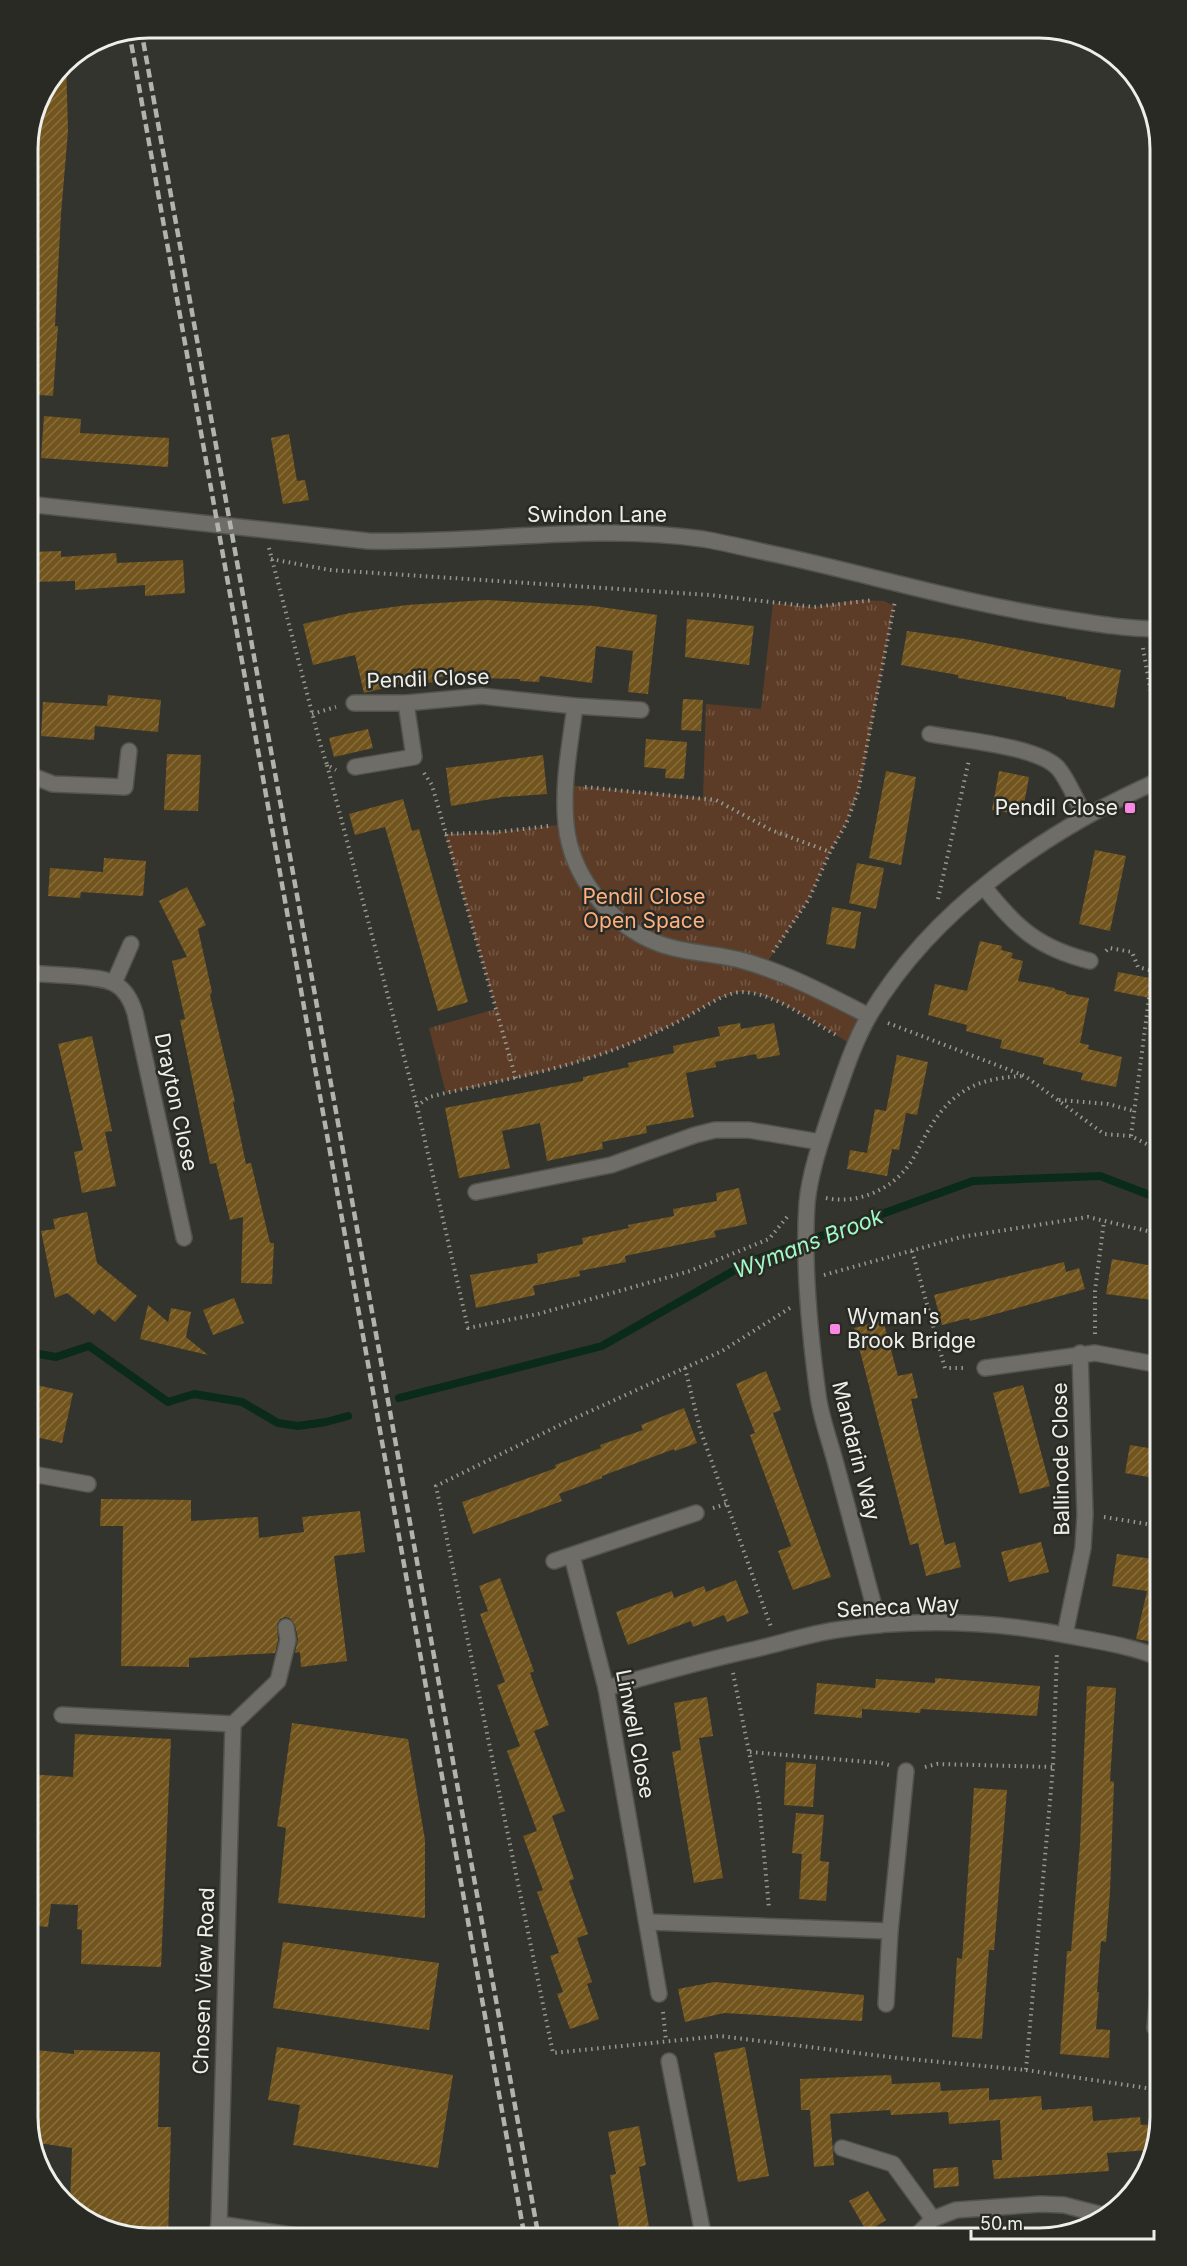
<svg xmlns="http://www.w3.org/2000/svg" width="1187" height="2266" viewBox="0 0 1187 2266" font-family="Inter,sans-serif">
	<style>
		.park { fill: url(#park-tufts) }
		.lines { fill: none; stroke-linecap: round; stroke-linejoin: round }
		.stream { stroke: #0a2a1a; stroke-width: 8 }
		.building { fill: url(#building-hatch) }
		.minor-casing { stroke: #53534e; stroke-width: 18 }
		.path { stroke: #989893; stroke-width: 4; stroke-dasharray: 1.5 4.5; stroke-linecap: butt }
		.minor { stroke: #6e6d67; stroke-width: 15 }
		.rail { stroke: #b2b2ae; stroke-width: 4.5; stroke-dasharray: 9 4.5; stroke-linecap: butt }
		.poi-dot { fill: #fb87e5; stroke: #2a2a25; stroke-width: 2 }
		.labels { text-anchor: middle; stroke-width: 5; stroke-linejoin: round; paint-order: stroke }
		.street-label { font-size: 21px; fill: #eeeeea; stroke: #2a2a25 }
		.poi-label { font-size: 21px; fill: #eeeeea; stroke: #2a2a25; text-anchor: end }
		.park-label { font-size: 21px; fill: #fdb07e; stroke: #2a2a25 }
		.water-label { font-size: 22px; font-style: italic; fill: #a0fac7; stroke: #2a2a25 }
		.rim { fill: none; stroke: #eeeeea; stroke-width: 3 }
	</style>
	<defs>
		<pattern id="park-tufts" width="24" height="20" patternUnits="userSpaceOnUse" patternTransform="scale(1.5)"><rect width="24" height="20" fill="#5c3c27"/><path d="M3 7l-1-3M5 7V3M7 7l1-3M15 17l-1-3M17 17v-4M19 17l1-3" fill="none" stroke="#745846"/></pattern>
		<pattern id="building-hatch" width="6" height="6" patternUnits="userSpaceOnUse" patternTransform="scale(1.5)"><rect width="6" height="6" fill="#72541d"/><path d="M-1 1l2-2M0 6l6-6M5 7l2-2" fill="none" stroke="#866d3e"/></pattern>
	</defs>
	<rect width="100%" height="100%" fill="#34342e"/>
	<path class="park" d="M857 600 884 601 894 606 863 771 858 792 846 824 830 852 809 899 764 967 869 1016 854 1046C827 1030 769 988 739 992 720 995 701 1009 685 1018 667 1028 647 1037 627 1045 569 1069 507 1080 446 1093L429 1028 496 1009 445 834 498 832 566 824V785L703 798 706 704 761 709 773 603 814 607Z"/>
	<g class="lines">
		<g class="stream">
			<polyline points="27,1352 56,1357 89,1346 168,1402 194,1394 242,1402 278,1423 298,1426 326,1422 348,1416"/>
			<polyline points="399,1398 602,1346 749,1262 973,1181 1100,1176 1160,1199"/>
		</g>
	</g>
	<g class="building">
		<polygon points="66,60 68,131 61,214 55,326 58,326 53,396 27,394 27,304 37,150 36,106 39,95"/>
		<polygon points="44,416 81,419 80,433 169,438 168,467 41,458"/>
		<polygon points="289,434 297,481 305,480 309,500 283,504 271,438"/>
		<polygon points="61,551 61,557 116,553 117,563 183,560 185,593 145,596 145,585 75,590 75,581 27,582 27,552"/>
		<polygon points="486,600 594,606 657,615 648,694 628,692 633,651 596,646 592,683 540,676 539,682 520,681 520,679 435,677 436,682 415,684 414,681 364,693 355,655 313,665 303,624 350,613 407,605"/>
		<polygon points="687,619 754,626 749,665 685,657"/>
		<polygon points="907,631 965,639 1121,670 1114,708 1066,699 1066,697 958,678 958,675 901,665"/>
		<polygon points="108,695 161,700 158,732 95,726 94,740 41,736 43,702 107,706"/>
		<polygon points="683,699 703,700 701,731 681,730"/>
		<polygon points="368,729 373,748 334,757 329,738"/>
		<polygon points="646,739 687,742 684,779 665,778 666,769 644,767"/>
		<polygon points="167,754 201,755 198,811 164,810"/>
		<polygon points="543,755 547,794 503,797 451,806 446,768"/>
		<polygon points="886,771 916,777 901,865 869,858"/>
		<polygon points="999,771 1029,777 1022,815 992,810"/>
		<polygon points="403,799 412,831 419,829 468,1002 438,1011 385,827 355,835 349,814"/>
		<polygon points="1095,850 1126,856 1110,931 1079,924"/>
		<polygon points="104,858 146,861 143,896 81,892 80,898 48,896 50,868 103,872"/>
		<polygon points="857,863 884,868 876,909 849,903"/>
		<polygon points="187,887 206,925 198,929 212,992 210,995 235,1102 233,1102 246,1164 251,1163 270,1243 274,1243 272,1284 241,1283 243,1217 230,1220 216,1163 210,1164 180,1020 185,1019 172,961 187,957 159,901"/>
		<polygon points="832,907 861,912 855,949 826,944"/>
		<polygon points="980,941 1002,946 1001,950 1013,953 1011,958 1023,961 1018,981 1055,988 1054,989 1066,992 1066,994 1089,998 1080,1043 1089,1045 1088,1049 1122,1057 1116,1087 1081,1080 1083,1073 1043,1064 1044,1058 1000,1048 1002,1040 966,1031 967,1025 928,1015 935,984 967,991"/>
		<polygon points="1118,972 1160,980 1160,1000 1114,991"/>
		<polygon points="740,1023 741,1029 774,1023 780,1055 757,1059 756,1054 715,1062 716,1067 686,1073 694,1117 646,1126 647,1133 602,1142 603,1149 547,1161 540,1123 502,1131 510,1168 459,1178 445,1108 583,1081 583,1077 629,1067 628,1063 674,1053 673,1046 720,1036 718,1027"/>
		<polygon points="92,1036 112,1131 105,1132 116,1186 82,1193 74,1152 83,1150 58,1044"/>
		<polygon points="897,1055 928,1062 917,1115 906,1113 899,1150 892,1149 887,1176 847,1169 850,1150 867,1153 875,1109 886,1111"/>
		<polygon points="739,1188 747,1224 714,1231 716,1237 625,1256 626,1262 579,1271 580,1276 533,1286 535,1295 476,1308 470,1275 538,1263 537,1254 583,1244 582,1238 629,1228 628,1225 674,1216 673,1209 717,1201 716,1193"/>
		<polygon points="87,1212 97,1263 137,1296 115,1322 99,1309 94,1315 67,1293 55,1298 41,1231 55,1229 53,1219"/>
		<polygon points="1112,1259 1160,1267 1160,1301 1106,1294"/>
		<polygon points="1064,1262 1066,1272 1079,1268 1085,1289 970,1321 969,1318 942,1325 934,1295"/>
		<polygon points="234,1298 244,1323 213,1335 203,1310"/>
		<polygon points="148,1305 168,1322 171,1308 191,1312 186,1337 208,1355 140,1339"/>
		<polygon points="883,1320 898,1376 912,1373 918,1398 911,1399 945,1545 955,1542 961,1567 926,1576 918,1543 910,1545 854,1328"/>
		<polygon points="766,1371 781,1410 773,1413 831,1577 793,1590 778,1551 791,1546 750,1435 755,1433 736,1384"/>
		<polygon points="27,1383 73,1393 62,1443 27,1435"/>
		<polygon points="1023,1385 1050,1486 1020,1494 993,1393"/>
		<polygon points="684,1408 697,1443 675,1451 674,1449 602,1476 602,1478 559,1494 562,1501 473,1534 462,1502 556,1468 555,1465 601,1448 600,1445 643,1430 641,1425"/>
		<polygon points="1130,1445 1160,1450 1160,1479 1125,1473"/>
		<polygon points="101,1499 191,1500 191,1521 258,1517 259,1538 304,1532 302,1517 360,1511 365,1552 334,1556 347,1661 301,1667 300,1652 295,1653 298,1639 295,1625 290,1618 285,1617 280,1619 277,1624 278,1640 275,1653 189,1658 189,1667 121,1666 123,1526 100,1526"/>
		<polygon points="1041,1542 1049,1572 1009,1582 1001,1552"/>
		<polygon points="1117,1554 1160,1560 1160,1643 1136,1639 1147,1591 1112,1586"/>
		<polygon points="500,1578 534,1671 530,1673 549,1725 534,1731 565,1811 552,1816 574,1879 569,1881 588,1934 577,1938 592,1982 587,1984 599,2019 570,2029 557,1994 563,1992 550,1956 559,1953 537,1892 543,1890 523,1836 537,1831 507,1751 520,1746 497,1685 505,1682 480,1614 488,1611 479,1586"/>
		<polygon points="736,1580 749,1613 727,1622 724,1615 693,1627 691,1621 628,1645 616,1612 672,1591 674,1598 704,1586 706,1592"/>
		<polygon points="935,1678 1040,1686 1037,1716 921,1709 920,1713 862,1709 862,1718 814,1714 817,1683 875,1688 876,1679 935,1683"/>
		<polygon points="1087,1686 1116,1688 1110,1781 1114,1782 1110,1892 1106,1942 1101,1941 1097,1992 1099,1992 1096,2029 1110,2030 1109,2058 1060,2054 1067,1951 1071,1951 1080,1844"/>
		<polygon points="707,1697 713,1736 699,1738 723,1878 694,1883 672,1752 681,1750 674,1703"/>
		<polygon points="292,1723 408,1739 425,1840 425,1918 278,1903 286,1828 277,1826"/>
		<polygon points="75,1734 171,1739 161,1967 81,1964 82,1930 77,1929 78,1905 51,1904 48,1927 27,1925 27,1774 73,1777"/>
		<polygon points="786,1762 816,1764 813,1807 784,1805"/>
		<polygon points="974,1788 1007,1790 994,1950 989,1950 982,2039 952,2037 957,1958 962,1959"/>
		<polygon points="796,1813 824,1815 820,1861 829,1862 826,1901 799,1899 802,1854 792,1853"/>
		<polygon points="283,1942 439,1963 429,2030 273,2008"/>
		<polygon points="714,1982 864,1995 862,2021 724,2013 685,2022 678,1989"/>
		<polygon points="277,2047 453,2075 438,2168 293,2145 300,2105 268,2100"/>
		<polygon points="745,2047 769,2176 738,2182 714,2053"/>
		<polygon points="27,2049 74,2054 74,2050 160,2052 158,2127 171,2127 168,2239 141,2239 81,2218 70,2205 72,2148 32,2142 27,2117"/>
		<polygon points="891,2075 892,2084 940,2082 941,2091 989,2088 989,2100 1041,2096 1042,2110 1092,2106 1093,2121 1140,2117 1141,2125 1158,2124 1150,2150 1107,2153 1109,2171 994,2179 992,2160 1002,2160 1000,2120 949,2124 948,2112 891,2115 890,2110 830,2114 834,2165 814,2167 810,2110 801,2110 800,2079"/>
		<polygon points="639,2126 646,2165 639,2167 651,2239 621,2239 610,2175 616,2174 608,2132"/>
		<polygon points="958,2167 959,2186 934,2188 933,2169"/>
		<polygon points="868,2191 886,2220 867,2232 849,2201"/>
	</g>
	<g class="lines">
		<defs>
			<g id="minor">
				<path d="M27 504 368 541C479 544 591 523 703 539 726 543 750 549 774 554 871 575 967 604 1066 619 1097 624 1128 629 1160 629"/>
				<polyline points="354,703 406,703 481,696 575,706 641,710"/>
				<path d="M575 706C570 745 562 785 566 824 571 877 611 926 660 944 687 954 717 953 744 961 789 974 828 995 869 1016"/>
				<path d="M930 734C961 740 1037 746 1058 768 1069 781 1076 801 1085 816"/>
				<polyline points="355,767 414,757 406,703"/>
				<polyline points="27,774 53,784 125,787 129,751"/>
				<path d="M984 887C1017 929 1039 948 1090 961"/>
				<path d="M27 973C43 974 59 975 75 976 106 979 125 979 135 1013L184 1238"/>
				<polyline points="114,983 131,944"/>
				<polyline points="476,1192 611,1165 695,1135 715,1130 749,1130 820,1142"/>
				<polyline points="985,1368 1095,1353 1160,1365"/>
				<polyline points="27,1473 88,1484"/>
				<polyline points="572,1556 606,1688 659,1994"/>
				<polyline points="554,1561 696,1513"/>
				<path d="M879 1625C865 1573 851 1520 837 1468 831 1444 821 1419 818 1395 810 1336 803 1262 807 1203 810 1171 823 1135 833 1105 844 1074 853 1044 869 1016 932 909 1048 829 1160 780"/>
				<polyline points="1065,1634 1083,1548 1085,1515 1080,1353"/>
				<path d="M606 1688C656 1674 705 1660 756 1649 782 1643 809 1634 836 1630 915 1618 998 1621 1076 1637 1104 1642 1134 1647 1160 1658"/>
				<polyline points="62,1715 233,1724 278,1681 288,1640 286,1627"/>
				<polyline points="648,1922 890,1931"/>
				<polyline points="886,2004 890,1931 906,1771"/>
				<polyline points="1155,2028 1160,1971"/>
				<polyline points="669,2061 704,2239"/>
				<polyline points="842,2148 893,2164 933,2219"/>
				<polyline points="219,2224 317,2239"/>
				<polyline points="216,2239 219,2224 233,1724"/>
				<polyline points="913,2239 933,2219 956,2210 1041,2204 1064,2205 1103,2215"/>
			</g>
		</defs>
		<use href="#minor" class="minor-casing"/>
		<g class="path">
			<polyline points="269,548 320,743 327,765 336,770"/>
			<polyline points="271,559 330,570 710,595 814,607 874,600"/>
			<polyline points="1143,648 1160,744"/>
			<polyline points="312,714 336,707"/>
			<polyline points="327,765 417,1106"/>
			<polyline points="424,773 432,785 516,1079"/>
			<polyline points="585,787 716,800 771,830 830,852"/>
			<polyline points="445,834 498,832 549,826"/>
			<polyline points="938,899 969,760"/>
			<polyline points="1106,951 1109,948 1132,952 1138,967 1153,971"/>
			<polyline points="773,952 809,899 830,852 846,824 858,792 895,601"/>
			<polyline points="888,1023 1025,1076 1104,1134 1131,1136 1160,1151"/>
			<polyline points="1059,1100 1108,1104 1134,1111"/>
			<polyline points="1131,1136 1151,983 1160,940"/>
			<path d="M826 1198C858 1205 893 1189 911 1162 924 1140 932 1118 952 1100 973 1081 998 1077 1025 1076"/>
			<path d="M787 1217 769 1239 690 1271 538 1314 468 1328 417 1106 429 1097C502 1079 570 1070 640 1039 654 1033 668 1027 681 1020 697 1012 725 991 743 992 778 994 808 1020 838 1036"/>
			<polyline points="912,1251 945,1368 966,1368"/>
			<polyline points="824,1275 961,1237 1088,1217 1160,1234"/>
			<polyline points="790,1308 722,1351 560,1425 436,1486 553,2053 720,2036 898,2058 1026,2070 1053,1767 1057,1652"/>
			<polyline points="1095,1334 1095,1291 1104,1221"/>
			<polyline points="685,1368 700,1429 771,1627"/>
			<polyline points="713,1508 726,1504"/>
			<polyline points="1104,1517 1160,1526"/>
			<polyline points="1153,1526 1160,1535"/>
			<polyline points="733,1673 759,1801 769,1908"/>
			<polyline points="750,1752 881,1763 889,1765"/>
			<polyline points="925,1767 937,1764 1053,1767"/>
			<polyline points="663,2012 666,2041"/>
			<polyline points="1026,2070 1160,2090"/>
		</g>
		<use href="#minor" class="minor"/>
		<g class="rail">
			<polyline points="141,29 539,2239"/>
			<polyline points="129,31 525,2239"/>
		</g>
	</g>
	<g class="poi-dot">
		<rect x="1124" y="802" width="12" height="12" rx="3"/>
		<rect x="829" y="1323" width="12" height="12" rx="3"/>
	</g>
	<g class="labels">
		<g class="street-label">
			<text x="597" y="522">Swindon Lane</text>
			<text transform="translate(428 679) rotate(-2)" y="7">Pendil Close</text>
			<text transform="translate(176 1102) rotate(78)" y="7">Drayton Close</text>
			<text transform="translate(856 1451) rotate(76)" y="7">Mandarin Way</text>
			<text transform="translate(1061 1459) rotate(-91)" y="7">Ballinode Close</text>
			<text transform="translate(898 1607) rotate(-3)" y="7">Seneca Way</text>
			<text transform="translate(635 1734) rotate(79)" y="7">Linwell Close</text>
			<text transform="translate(204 1981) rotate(-88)" y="7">Chosen View Road</text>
		</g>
		<g class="poi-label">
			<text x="1118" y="815">Pendil Close</text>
			<text x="847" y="1324" text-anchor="start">Wyman's<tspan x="847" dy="24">Brook Bridge</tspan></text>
		</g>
		<g class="park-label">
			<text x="644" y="904">Pendil Close<tspan x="644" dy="24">Open Space</tspan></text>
		</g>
		<g class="water-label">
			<text transform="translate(808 1243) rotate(-21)" y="8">Wymans Brook</text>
		</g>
	</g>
	<path d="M0 0H1187V2266H0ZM149 38H1039A111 111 0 0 1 1150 149V2117A111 111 0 0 1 1039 2228H149A111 111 0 0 1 38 2117V149A111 111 0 0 1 149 38Z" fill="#2a2a25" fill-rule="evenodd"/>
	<path class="rim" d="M149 38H1039A111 111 0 0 1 1150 149V2117A111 111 0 0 1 1039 2228H149A111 111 0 0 1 38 2117V149A111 111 0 0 1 149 38Z"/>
	<path d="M971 2230v9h183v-9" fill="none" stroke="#eeeeea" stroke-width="3"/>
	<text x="980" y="2230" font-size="18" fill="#eeeeea" stroke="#2a2a25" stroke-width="4.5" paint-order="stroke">50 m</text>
</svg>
